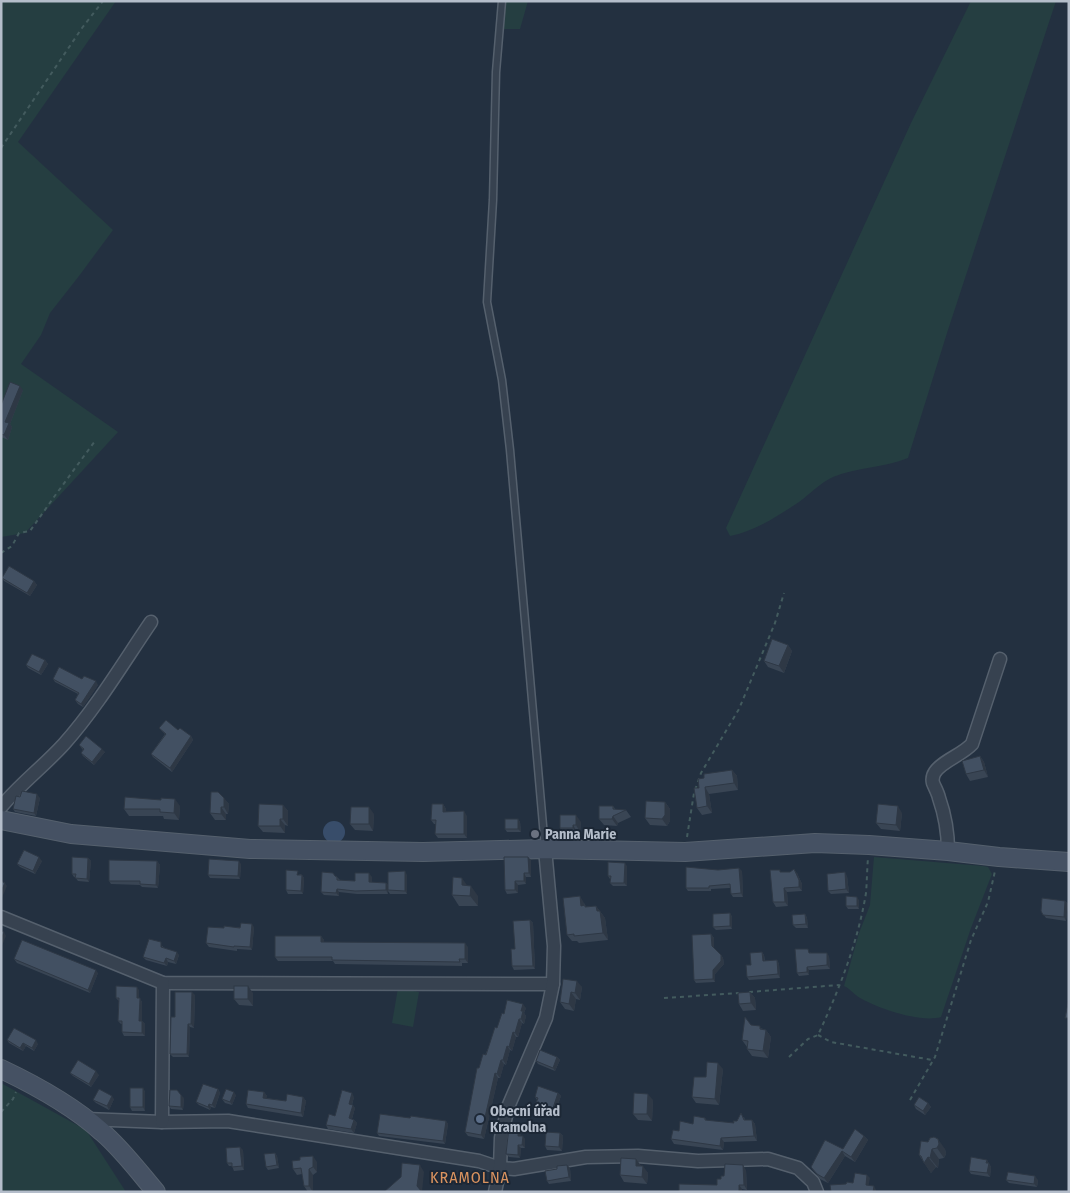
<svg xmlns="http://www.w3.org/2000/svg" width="1070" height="1193" viewBox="0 0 1070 1193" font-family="'Fira Sans Condensed',sans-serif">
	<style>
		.green { fill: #253e41 }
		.water { fill: #384d6a }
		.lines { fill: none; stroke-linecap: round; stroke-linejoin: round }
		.lane-casing { stroke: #55606d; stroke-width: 9 }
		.street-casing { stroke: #55606d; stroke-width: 15 }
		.secondary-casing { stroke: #55606d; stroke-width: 20 }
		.path { stroke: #435b5e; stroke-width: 2; stroke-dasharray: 4 4; stroke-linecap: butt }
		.lane { stroke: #374250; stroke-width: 6 }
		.street { stroke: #374250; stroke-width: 12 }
		.secondary { stroke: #455163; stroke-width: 18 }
		.wall { fill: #394554 }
		.shaded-wall { fill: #2e3845 }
		.building { fill: #425062; stroke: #2e3845 }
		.worship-dot { fill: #6b7280; stroke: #1c2735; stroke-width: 2 }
		.service-dot { fill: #5c6f8a; stroke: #1c2735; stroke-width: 2 }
		.labels { text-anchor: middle; stroke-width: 4; stroke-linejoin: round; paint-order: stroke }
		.poi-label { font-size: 14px; font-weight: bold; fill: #b4bdca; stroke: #1c2735; text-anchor: start }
		.quarter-label { font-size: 16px; letter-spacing: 1px; fill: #da935f; stroke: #1c2735 }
	</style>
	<rect width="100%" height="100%" fill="#233040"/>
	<g class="green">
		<polygon points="1,1 116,1 18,142 113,230 79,276 50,313 41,335 21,364 118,432 25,533 1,537"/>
		<polygon points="501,1 528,1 520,29 498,29"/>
		<path d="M971 1H1056L947 333 908 458C884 468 857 467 833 477 820 483 810 494 799 502 778 516 755 531 730 536L726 528 911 123Z"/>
		<path d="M874 857 983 866 988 867 992 874 971 928 941 1017C921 1023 880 1009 862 999 854 995 851 989 844 986L859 933 870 905Z"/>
		<polygon points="398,988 419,992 413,1027 392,1023"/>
		<polygon points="1,1083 86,1130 126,1192 1,1192"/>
	</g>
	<circle class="water" cx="334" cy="832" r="11"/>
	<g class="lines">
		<defs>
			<polyline id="lane" points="502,1 496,72 493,200 487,302 502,380 510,450 545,848"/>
			<g id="street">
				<path d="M1 807C20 784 44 766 64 744 97 707 123 663 151 622"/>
				<path d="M948 851C948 833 945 815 939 798 938 793 935 788 933 783 932 779 933 775 935 772 942 761 962 755 972 744L1000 659"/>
				<polyline points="1,917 163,983 553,984"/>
				<polyline points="86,1119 162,1122 228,1121 479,1161 500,1168 514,1169 586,1157 638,1156 698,1161 768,1159 798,1168 813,1182 817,1192"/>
				<polyline points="162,1122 163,983"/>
				<polyline points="495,1192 500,1168 501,1138 508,1107 546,1018 553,984 554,946 545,849"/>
			</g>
			<g id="secondary">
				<polyline points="1,820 71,834 250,849 423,852 545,849 685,852 815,843 869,845 948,851 999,857 1069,862"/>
				<path d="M1 1069C37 1086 73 1106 102 1132 122 1149 139 1172 156 1192"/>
			</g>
		</defs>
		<use href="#lane" class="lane-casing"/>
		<use href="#street" class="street-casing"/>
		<use href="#secondary" class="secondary-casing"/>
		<g class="path">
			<polyline points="1,148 82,28 103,1"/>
			<polyline points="1,553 12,546 19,533 30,531 54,497 95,441"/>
			<polyline points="687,837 694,793 701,773 739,709 775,623 784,593"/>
			<polyline points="749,992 839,985"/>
			<polyline points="664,998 739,993"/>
			<polyline points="818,1035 831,1042 932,1060"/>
			<path d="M789 1057 808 1039 818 1035C839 990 858 942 866 893 867 881 867 869 868 858"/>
			<polyline points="910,1100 935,1057 971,940 988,902 995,871"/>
			<polyline points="1,1112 13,1099 16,1092"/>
		</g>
		<use href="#lane" class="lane"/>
		<use href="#street" class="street"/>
		<use href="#secondary" class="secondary"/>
	</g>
	<g class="wall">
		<polygon points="23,390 10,424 12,427 8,440 1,437 1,405"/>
		<polygon points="2,578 34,581 37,585 30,596 4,581"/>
		<polygon points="788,645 792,651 784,673 768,667 764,661"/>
		<polygon points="45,660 48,664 41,675 28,668 26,665"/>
		<polygon points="53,679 82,679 98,685 83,707 78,704 75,700 78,694 55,682"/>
		<polygon points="159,728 191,736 193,740 172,772 153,757 151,754 165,734"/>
		<polygon points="79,745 105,752 94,765 83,756 81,753 83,750"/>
		<polygon points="980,756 984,762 988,777 970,781 966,774"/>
		<polygon points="732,770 737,776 738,790 709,794 712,813 702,815 697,808 699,788 704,778"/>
		<polygon points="218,792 229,804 228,814 226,814 226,820 215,820 210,813"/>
		<polygon points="20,797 40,798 36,816 15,812 13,809"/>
		<polygon points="161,800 180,806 179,820 164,819 163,816 129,816 124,809"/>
		<polygon points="665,802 670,809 670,821 667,826 650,825 645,818"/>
		<polygon points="443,804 446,809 446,812 467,816 467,838 438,838 435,834 436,824 434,824 431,820"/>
		<polygon points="283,805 288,811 288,826 285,825 285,833 263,832 258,826"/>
		<polygon points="613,806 616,810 626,810 631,817 618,823 617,826 604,825 599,819"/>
		<polygon points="902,813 900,831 881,829 876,823"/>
		<polygon points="374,814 373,831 355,830 350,824"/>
		<polygon points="518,819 520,822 521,832 507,832 505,829"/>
		<polygon points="581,822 580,832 577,832 578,835 565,835 560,828"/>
		<polygon points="88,858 91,861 89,882 78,881 75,877 74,877 72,874"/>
		<polygon points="531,860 531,877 526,877 526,884 518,885 518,893 507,894 505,890"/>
		<polygon points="42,861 35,874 20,867 17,864"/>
		<polygon points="157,861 160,865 158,888 142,887 140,885 111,884 109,881"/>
		<polygon points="241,864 240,879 210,878 208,875"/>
		<polygon points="627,866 627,886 613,886 610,883 610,879 608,876"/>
		<polygon points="742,871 743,897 733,897 731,894 730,888 711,889 711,891 688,891 686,888"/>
		<polygon points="781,872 797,873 802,884 802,891 787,892 788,906 776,907 773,902"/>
		<polygon points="300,874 302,875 304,878 303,894 288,894 286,890"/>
		<polygon points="407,875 407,894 390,894 388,891 388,894 357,894 339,892 339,896 324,895 321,892 336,876 340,880 355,881 372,877 372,882 386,883 388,885"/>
		<polygon points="847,876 849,893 831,894 828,891"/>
		<polygon points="452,895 478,896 478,906 459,906"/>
		<polygon points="859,900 859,909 848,909 846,906"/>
		<polygon points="1065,901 1068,904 1066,921 1046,918 1041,911"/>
		<polygon points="584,903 586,907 596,906 605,918 608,940 579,943 577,941 572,941 567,935"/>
		<polygon points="730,913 732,917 732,929 716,930 713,927"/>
		<polygon points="805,914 807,918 808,928 796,928 793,925"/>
		<polygon points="530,920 533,923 535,969 514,970 512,966 515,949"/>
		<polygon points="254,927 252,950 237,949 237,951 209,947 206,943 224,928"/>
		<polygon points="711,934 714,938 714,949 721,955 723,958 724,964 715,974 715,982 696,983 694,980"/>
		<polygon points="321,936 324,940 324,942 468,947 468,963 462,963 462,966 335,964 333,961 278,961 275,957"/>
		<polygon points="163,946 163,947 179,955 176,964 168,962 167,966 146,960 143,957"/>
		<polygon points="762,952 764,955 765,961 777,960 779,964 780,978 749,980 747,977"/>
		<polygon points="811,952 811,953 829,956 830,969 809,970 809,975 799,976 797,973"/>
		<polygon points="14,959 98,973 90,993 17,963"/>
		<polygon points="563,979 582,987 580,1000 576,999 574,1011 565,1009 560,1002"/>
		<polygon points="139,990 139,998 142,1002 142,1021 145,1024 145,1036 124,1036 122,1032 122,1024 121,1024 118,1021 119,1001 116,998"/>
		<polygon points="750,992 755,998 756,1010 743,1011 739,1004"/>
		<polygon points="253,993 253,1006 239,1005 234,999"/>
		<polygon points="195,995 194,1028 190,1027 189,1057 173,1057 170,1054 175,1017"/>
		<polygon points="526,1008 524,1013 526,1016 524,1024 522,1023 518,1037 516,1037 512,1051 510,1050 506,1065 504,1064 500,1078 498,1078 484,1139 468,1136 465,1132 479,1068 504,1014"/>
		<polygon points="751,1025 766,1030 771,1037 768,1058 752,1056 747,1049 747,1047 742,1040"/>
		<polygon points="7,1040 38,1044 34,1051 26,1046 23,1051 9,1043"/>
		<polygon points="557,1057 560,1060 555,1071 538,1064 536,1061"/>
		<polygon points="723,1069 719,1105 696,1103 692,1097 706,1077"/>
		<polygon points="70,1073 99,1075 91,1087 73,1076"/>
		<polygon points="143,1088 145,1092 145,1111 132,1111 130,1107"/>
		<polygon points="218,1089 220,1093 215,1108 211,1107 210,1110 199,1105 196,1102"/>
		<polygon points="264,1092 267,1096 266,1098 286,1101 303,1097 306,1101 303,1117 248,1108 246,1104"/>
		<polygon points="558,1093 561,1096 555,1112 538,1107 536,1103 537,1100 535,1097"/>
		<polygon points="236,1095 232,1105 225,1103 222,1099"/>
		<polygon points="354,1097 352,1105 355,1108 352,1119 354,1120 357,1123 354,1133 328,1129 326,1125"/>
		<polygon points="184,1098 183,1110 171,1109 169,1106"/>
		<polygon points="114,1099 109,1110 96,1103 93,1100"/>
		<polygon points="653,1100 652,1121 638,1120 633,1114"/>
		<polygon points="928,1103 931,1107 925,1115 916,1109 914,1105"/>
		<polygon points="744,1117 745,1120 752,1120 755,1124 757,1141 724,1142 723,1150 674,1144 671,1139 679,1131 705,1118 707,1121 734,1123"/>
		<polygon points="410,1118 446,1121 448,1124 445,1144 379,1136 377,1133"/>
		<polygon points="521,1131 520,1136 525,1139 525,1148 521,1148 520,1158 509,1157 506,1154"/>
		<polygon points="560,1133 563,1136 562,1151 547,1150 545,1146"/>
		<polygon points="864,1136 868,1140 855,1162 845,1156 828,1183 820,1179 811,1167"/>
		<polygon points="921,1141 945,1149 946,1154 944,1158 939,1159 938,1168 936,1167 931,1173 919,1155"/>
		<polygon points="243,1150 244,1170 234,1171 232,1166 229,1166 227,1163"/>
		<polygon points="275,1153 277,1156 279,1168 268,1170 266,1167"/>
		<polygon points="636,1159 641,1166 648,1173 647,1184 624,1182 620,1175"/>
		<polygon points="987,1160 991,1167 990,1177 971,1174 969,1171"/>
		<polygon points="317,1162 317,1172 313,1175 313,1192 308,1192 304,1186 302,1174 297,1175 293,1169"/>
		<polygon points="567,1165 570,1168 571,1181 549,1184 547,1181 557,1169"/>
		<polygon points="746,1170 747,1190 742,1189 742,1192 679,1192 717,1185 724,1176"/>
		<polygon points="1006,1180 1038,1180 1037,1187 1009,1183"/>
	</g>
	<g class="shaded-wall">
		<polygon points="20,386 23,390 10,424 12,427 8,440 4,435 5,422"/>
		<polygon points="34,581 37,585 30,596 27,593"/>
		<polygon points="788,645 792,651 784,673 779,666"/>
		<polygon points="45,660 48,664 41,675 39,672"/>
		<polygon points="96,681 98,685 83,707 81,704"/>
		<polygon points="191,736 193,740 172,772 170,768"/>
		<polygon points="102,749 105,752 94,765 92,762"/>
		<polygon points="980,756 984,762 988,777 984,770"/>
		<polygon points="732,770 737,776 738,790 734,783"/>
		<polygon points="705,787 709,794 712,813 707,806"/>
		<polygon points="37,794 40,798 36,816 34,813"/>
		<polygon points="224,798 229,804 228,814 224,807"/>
		<polygon points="175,799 180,806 179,820 174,813"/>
		<polygon points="665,802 670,809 670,821 667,826 662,819"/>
		<polygon points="443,804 446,809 446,816 443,812"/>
		<polygon points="283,805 288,811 288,826 283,819"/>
		<polygon points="898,806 902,813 900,831 896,825"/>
		<polygon points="221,807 226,814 226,820 221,814"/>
		<polygon points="369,807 374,814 373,831 369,824"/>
		<polygon points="464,811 467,816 467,838 464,834"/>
		<polygon points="576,815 581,822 580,832 576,825"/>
		<polygon points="613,816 618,823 617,826 612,819"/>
		<polygon points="280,819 285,825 285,833 280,826"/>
		<polygon points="518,819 520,822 521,832 518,829"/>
		<polygon points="573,825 577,832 578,835 573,828"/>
		<polygon points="39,857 42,861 35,874 33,871"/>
		<polygon points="528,857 531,860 531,877 529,873"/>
		<polygon points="88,858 91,861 89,882 87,879"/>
		<polygon points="157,861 160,865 158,888 156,885"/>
		<polygon points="239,861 241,864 240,879 238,876"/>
		<polygon points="625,863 627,866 627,886 624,883"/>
		<polygon points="739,868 742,871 743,897 741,893"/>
		<polygon points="794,869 797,873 802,884 802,891 799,887"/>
		<polygon points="405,871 407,875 407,894 405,891"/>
		<polygon points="845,872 847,876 849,893 846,889"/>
		<polygon points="369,873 372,877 372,886 369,882"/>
		<polygon points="524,873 526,877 526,884 524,881"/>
		<polygon points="302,875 304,878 303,894 301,891"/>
		<polygon points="462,878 469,888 462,885"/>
		<polygon points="515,881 518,885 518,893 515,890"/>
		<polygon points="5,883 7,886 1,900 1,891"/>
		<polygon points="386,883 388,886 388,894 386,890"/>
		<polygon points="471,886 478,896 478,906 470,896"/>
		<polygon points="784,888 787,892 788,906 785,902"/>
		<polygon points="337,889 339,892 339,896 336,893"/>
		<polygon points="580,896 584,903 586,913 581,906"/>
		<polygon points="857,897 859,900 859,909 857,906"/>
		<polygon points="1065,901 1068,904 1066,921 1064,917"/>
		<polygon points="596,906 605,918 608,940 603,933 597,911"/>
		<polygon points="730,913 732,917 732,929 730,926"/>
		<polygon points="805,914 807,918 808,928 806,924"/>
		<polygon points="530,920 533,923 535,969 533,966"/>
		<polygon points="252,924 254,927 252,950 250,947"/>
		<polygon points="4,932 6,936 1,948 1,939"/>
		<polygon points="711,934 714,938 714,950 712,946"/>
		<polygon points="321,936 324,940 324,946 321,942"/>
		<polygon points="465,943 468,947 468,963 465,959"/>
		<polygon points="177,952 179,955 176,964 174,961"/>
		<polygon points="762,952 764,955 765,965 763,961"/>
		<polygon points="827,953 829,956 830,969 827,965"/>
		<polygon points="721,955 723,958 724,964 715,974 715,982 713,979 713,970"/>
		<polygon points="166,958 168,962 167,966 164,963"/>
		<polygon points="777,960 779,964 780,978 778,974"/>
		<polygon points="807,967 809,970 809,975 807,972"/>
		<polygon points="96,970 98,973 90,993 88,990"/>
		<polygon points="577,981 582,987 580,1000 575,993"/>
		<polygon points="248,986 253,993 253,1006 248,999"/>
		<polygon points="137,987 139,990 139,1002 137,998"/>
		<polygon points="192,992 195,995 194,1028 191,1024"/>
		<polygon points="571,992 576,999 574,1011 569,1004"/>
		<polygon points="750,992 755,998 756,1010 751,1003"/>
		<polygon points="140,998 142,1002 142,1024 139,1021"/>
		<polygon points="523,1004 526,1008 524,1013 526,1016 524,1024 521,1019 521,1011"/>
		<polygon points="519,1019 522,1023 518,1037 515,1033"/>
		<polygon points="142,1021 145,1024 145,1036 142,1033"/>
		<polygon points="188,1024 190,1027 189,1057 187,1054"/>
		<polygon points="766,1030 771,1037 768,1058 763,1051"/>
		<polygon points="513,1032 516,1037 512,1051 509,1047"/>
		<polygon points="36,1040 38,1044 34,1051 32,1048"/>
		<polygon points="23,1043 26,1046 23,1051 20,1048"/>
		<polygon points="507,1046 510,1050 506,1065 503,1060"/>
		<polygon points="557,1057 560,1060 555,1071 553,1068"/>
		<polygon points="501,1060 504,1064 500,1078 497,1074"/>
		<polygon points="718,1063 723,1069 719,1105 715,1099"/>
		<polygon points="96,1071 99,1075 91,1087 89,1084"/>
		<polygon points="495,1073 498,1078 484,1139 481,1135"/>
		<polygon points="143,1088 145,1092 145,1111 143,1107"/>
		<polygon points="218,1089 220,1093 215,1108 212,1105"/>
		<polygon points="234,1092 236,1095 232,1105 230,1102"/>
		<polygon points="264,1092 267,1096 266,1101 263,1098"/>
		<polygon points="352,1093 354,1097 351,1107 349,1104"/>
		<polygon points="558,1093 561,1096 555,1112 553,1108"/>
		<polygon points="648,1094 653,1100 652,1121 647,1114"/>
		<polygon points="181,1095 184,1098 183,1110 181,1107"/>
		<polygon points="112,1096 114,1099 109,1110 107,1106"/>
		<polygon points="303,1097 306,1101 303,1117 301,1113"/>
		<polygon points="928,1103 931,1107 925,1115 923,1111"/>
		<polygon points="209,1104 211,1107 210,1110 208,1107"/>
		<polygon points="353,1105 355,1108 351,1122 349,1118"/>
		<polygon points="354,1120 357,1123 354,1133 351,1129"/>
		<polygon points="752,1120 755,1124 757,1141 754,1136"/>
		<polygon points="446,1121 448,1124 445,1144 443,1141"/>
		<polygon points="518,1128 521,1131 520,1139 518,1136"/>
		<polygon points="560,1133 563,1136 562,1151 559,1147"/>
		<polygon points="523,1136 525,1139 525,1148 522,1145"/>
		<polygon points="864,1136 868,1140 855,1162 851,1157"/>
		<polygon points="721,1138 724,1142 723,1150 720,1146"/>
		<polygon points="938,1139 945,1149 946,1154 944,1158 937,1148"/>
		<polygon points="518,1145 521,1148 520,1158 518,1155"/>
		<polygon points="240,1147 243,1150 244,1170 242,1166"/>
		<polygon points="932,1149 939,1159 938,1168 930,1158"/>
		<polygon points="842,1151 845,1156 828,1183 824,1178"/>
		<polygon points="275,1153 277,1156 279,1168 277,1165"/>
		<polygon points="313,1156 317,1162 317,1172 313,1167"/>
		<polygon points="928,1157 936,1167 931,1173 924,1163"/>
		<polygon points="636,1159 641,1166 640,1172 636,1166"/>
		<polygon points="987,1160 991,1167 990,1177 987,1173"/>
		<polygon points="420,1165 424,1172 422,1192 417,1186"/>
		<polygon points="567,1165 570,1168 571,1181 569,1177"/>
		<polygon points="743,1165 746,1170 747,1190 744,1185"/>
		<polygon points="643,1166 648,1173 647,1184 642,1177"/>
		<polygon points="309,1169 313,1175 313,1192 309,1186"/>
		<polygon points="867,1175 870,1178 868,1189 866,1185"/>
		<polygon points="1035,1176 1038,1180 1037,1187 1034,1184"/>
		<polygon points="739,1185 742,1189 742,1192 739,1192"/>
		<polygon points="874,1186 876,1190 876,1192 873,1192"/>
	</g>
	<g class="building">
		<polygon points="10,382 20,386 5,422 9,423 4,435 1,434 1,405"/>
		<polygon points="9,566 34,581 27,593 2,578"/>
		<polygon points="772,639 788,645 779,666 764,661"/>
		<polygon points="32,654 45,660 39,672 26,665"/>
		<polygon points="59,667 82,679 84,676 96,681 81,704 75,700 79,693 53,679"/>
		<polygon points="166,720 178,730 180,728 191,736 170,768 151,754 166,734 159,728"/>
		<polygon points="86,736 102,749 92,762 81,753 84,749 79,745"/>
		<polygon points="980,756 984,770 966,774 962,761"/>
		<polygon points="732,770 734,783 705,787 707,806 697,808 694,788 699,788 698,779 704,778 704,774"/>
		<polygon points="22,791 37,794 34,813 13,809 16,796 20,797"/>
		<polygon points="211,792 218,792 224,798 224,807 221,807 221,814 210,813"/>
		<polygon points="125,797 161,800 161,798 175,799 174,813 160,812 160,809 124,809"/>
		<polygon points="646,801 665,802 665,815 662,819 645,818"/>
		<polygon points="259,804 283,805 283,819 280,819 280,826 258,826"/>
		<polygon points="432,804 443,804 443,812 464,811 464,834 435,834 436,820 431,820"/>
		<polygon points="878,804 898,806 896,825 876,823"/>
		<polygon points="599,806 613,806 613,809 626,810 613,816 612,819 599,819"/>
		<polygon points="351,807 369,807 369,824 350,824"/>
		<polygon points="560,815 576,815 576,825 573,825 573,828 560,828"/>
		<rect x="505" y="819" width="13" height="10"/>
		<polygon points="24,850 39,857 33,871 17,864"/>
		<polygon points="72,857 88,858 87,879 75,878 76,874 72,874"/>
		<polygon points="504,857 528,857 529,873 524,873 524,881 515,881 515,890 505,890"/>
		<polygon points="209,859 239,861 238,876 208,875"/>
		<polygon points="109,860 157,861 156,885 140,884 140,881 109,881"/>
		<polygon points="608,862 625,863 624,883 610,883 611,876 608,876"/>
		<polygon points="686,867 718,870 739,868 741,893 731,894 730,884 709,886 709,888 686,888"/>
		<polygon points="794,869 799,880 799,887 784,888 785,902 773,902 770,870 780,870 780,872 790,872"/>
		<polygon points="286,870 298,871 297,875 302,875 301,891 286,890"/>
		<polygon points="405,871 405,891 388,890 388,872"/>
		<polygon points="322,872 333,873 335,876 337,877 337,880 355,881 355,873 369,873 369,882 386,883 386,890 355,891 337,889 336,893 321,892"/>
		<polygon points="845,872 846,889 828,891 827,874"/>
		<polygon points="453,877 462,878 462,885 471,886 470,896 452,895"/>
		<polygon points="1,881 5,883 1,891"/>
		<polygon points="580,896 581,906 585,905 585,907 596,906 597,911 600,911 603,933 574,936 574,934 567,935 563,898"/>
		<polygon points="846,896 857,897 857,906 846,906"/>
		<polygon points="1042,898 1065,901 1064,917 1043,915 1041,911"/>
		<polygon points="730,913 730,926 713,927 713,914"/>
		<polygon points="805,914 806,924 793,925 792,915"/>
		<polygon points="530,920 533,966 512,966 511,949 515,949 513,921"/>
		<polygon points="241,923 252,924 250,947 234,946 234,947 206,943 208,927 224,928 224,926 240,928"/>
		<polygon points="1,931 4,932 1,939"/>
		<polygon points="711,934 712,946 721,955 721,961 713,970 713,979 694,980 692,935"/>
		<polygon points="275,936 321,936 321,942 465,943 465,959 459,959 460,962 332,960 332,957 275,957"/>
		<polygon points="149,939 161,942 161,947 177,952 174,961 166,958 164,963 143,957"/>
		<polygon points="22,940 96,970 88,990 14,959"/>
		<polygon points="795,949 808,949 809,953 827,953 827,965 807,967 807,972 797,973"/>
		<polygon points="762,952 763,961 777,960 778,974 747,977 746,965 751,965 750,953"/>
		<polygon points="563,979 577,981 575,993 571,992 569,1004 560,1002"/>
		<polygon points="116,986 137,987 137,998 140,998 139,1021 142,1021 142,1033 122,1032 122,1021 118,1021 119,998 116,998"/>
		<rect x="234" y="986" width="14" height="13"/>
		<polygon points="175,992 192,992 191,1024 188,1024 187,1054 170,1054 171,1017 175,1017"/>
		<polygon points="750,992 751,1003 739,1004 738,993"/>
		<polygon points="1069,999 1069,1018 1065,1018"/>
		<polygon points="507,1000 523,1004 521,1011 523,1011 521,1019 519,1019 515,1033 513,1032 509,1047 507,1046 503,1060 501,1060 497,1074 495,1073 481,1135 465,1132 477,1068 479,1068 483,1054 486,1055 495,1027 497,1028 502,1013 504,1014"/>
		<polygon points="745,1017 751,1025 760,1026 760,1029 766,1030 763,1051 747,1049 748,1041 742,1040"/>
		<polygon points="14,1028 36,1040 32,1048 23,1043 20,1048 7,1040"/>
		<polygon points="540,1050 557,1057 553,1068 536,1061"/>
		<polygon points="78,1060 96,1071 89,1084 70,1073"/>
		<polygon points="707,1062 718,1063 715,1099 692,1097 694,1077 706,1077"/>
		<polygon points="203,1084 218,1089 212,1105 209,1104 208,1107 196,1102"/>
		<polygon points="538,1086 558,1093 553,1108 536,1103 538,1098 535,1097"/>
		<rect x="130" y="1088" width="13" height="19"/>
		<polygon points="99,1089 112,1096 107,1106 93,1100"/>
		<polygon points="226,1089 234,1092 230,1102 222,1099"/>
		<polygon points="170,1090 177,1090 181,1095 181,1107 169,1106"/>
		<polygon points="248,1090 264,1092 263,1098 286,1101 287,1094 303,1097 301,1113 246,1104"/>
		<polygon points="342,1090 352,1093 349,1104 353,1105 349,1118 354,1120 351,1129 326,1125 329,1114 335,1116"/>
		<polygon points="634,1093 648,1094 647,1114 633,1114"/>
		<polygon points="919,1097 928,1103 923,1111 914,1105"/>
		<polygon points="741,1113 744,1120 752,1120 754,1136 721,1138 720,1146 671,1139 673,1130 679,1131 680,1121 693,1124 694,1116 705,1118 705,1120 734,1123 733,1121 737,1121"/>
		<polygon points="380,1114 410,1118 411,1116 446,1121 443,1141 377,1133"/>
		<polygon points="509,1127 518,1128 518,1136 523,1136 522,1145 518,1145 518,1155 506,1154"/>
		<polygon points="855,1129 864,1136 851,1157 842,1151 824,1178 817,1174 811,1167 825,1140 843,1149"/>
		<polygon points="546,1132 560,1133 559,1147 545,1146"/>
		<polygon points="934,1137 938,1139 939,1144 937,1148 932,1149 930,1158 928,1157 924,1163 921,1156 919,1155 921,1141 928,1142 930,1138"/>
		<polygon points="240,1147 242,1166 232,1167 232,1163 227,1163 226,1148"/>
		<polygon points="275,1153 277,1165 266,1167 264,1154"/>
		<polygon points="313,1156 313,1167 309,1169 309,1186 304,1186 301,1168 293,1169 292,1161 300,1160 300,1157"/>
		<polygon points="971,1157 987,1160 986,1163 989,1163 987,1173 969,1171"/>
		<polygon points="621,1158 636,1159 636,1166 643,1166 642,1177 620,1175"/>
		<polygon points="402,1163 420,1165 417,1186 422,1192 384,1192 401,1177"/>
		<polygon points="725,1164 743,1165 744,1185 739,1185 739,1192 679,1192 679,1184 717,1185 717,1179 721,1179 721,1176 724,1176"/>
		<polygon points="567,1165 569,1177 547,1181 545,1171 557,1169 557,1166"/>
		<polygon points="1008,1172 1035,1176 1034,1184 1006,1180"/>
		<polygon points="855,1173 867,1175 866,1185 874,1186 873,1192 831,1192 830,1185 846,1184 847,1182 853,1183"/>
	</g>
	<circle class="worship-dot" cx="535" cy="834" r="5"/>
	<circle class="service-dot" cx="480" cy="1119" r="5"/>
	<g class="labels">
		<g class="poi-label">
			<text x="545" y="839">Panna Marie</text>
			<text x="490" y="1116">Obecní úřad<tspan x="490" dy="16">Kramolna</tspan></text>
		</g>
		<g class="quarter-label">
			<text x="470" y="1183">KRAMOLNA</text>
		</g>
	</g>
	<rect width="1070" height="1193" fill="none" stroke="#b4bdca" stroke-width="5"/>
</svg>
